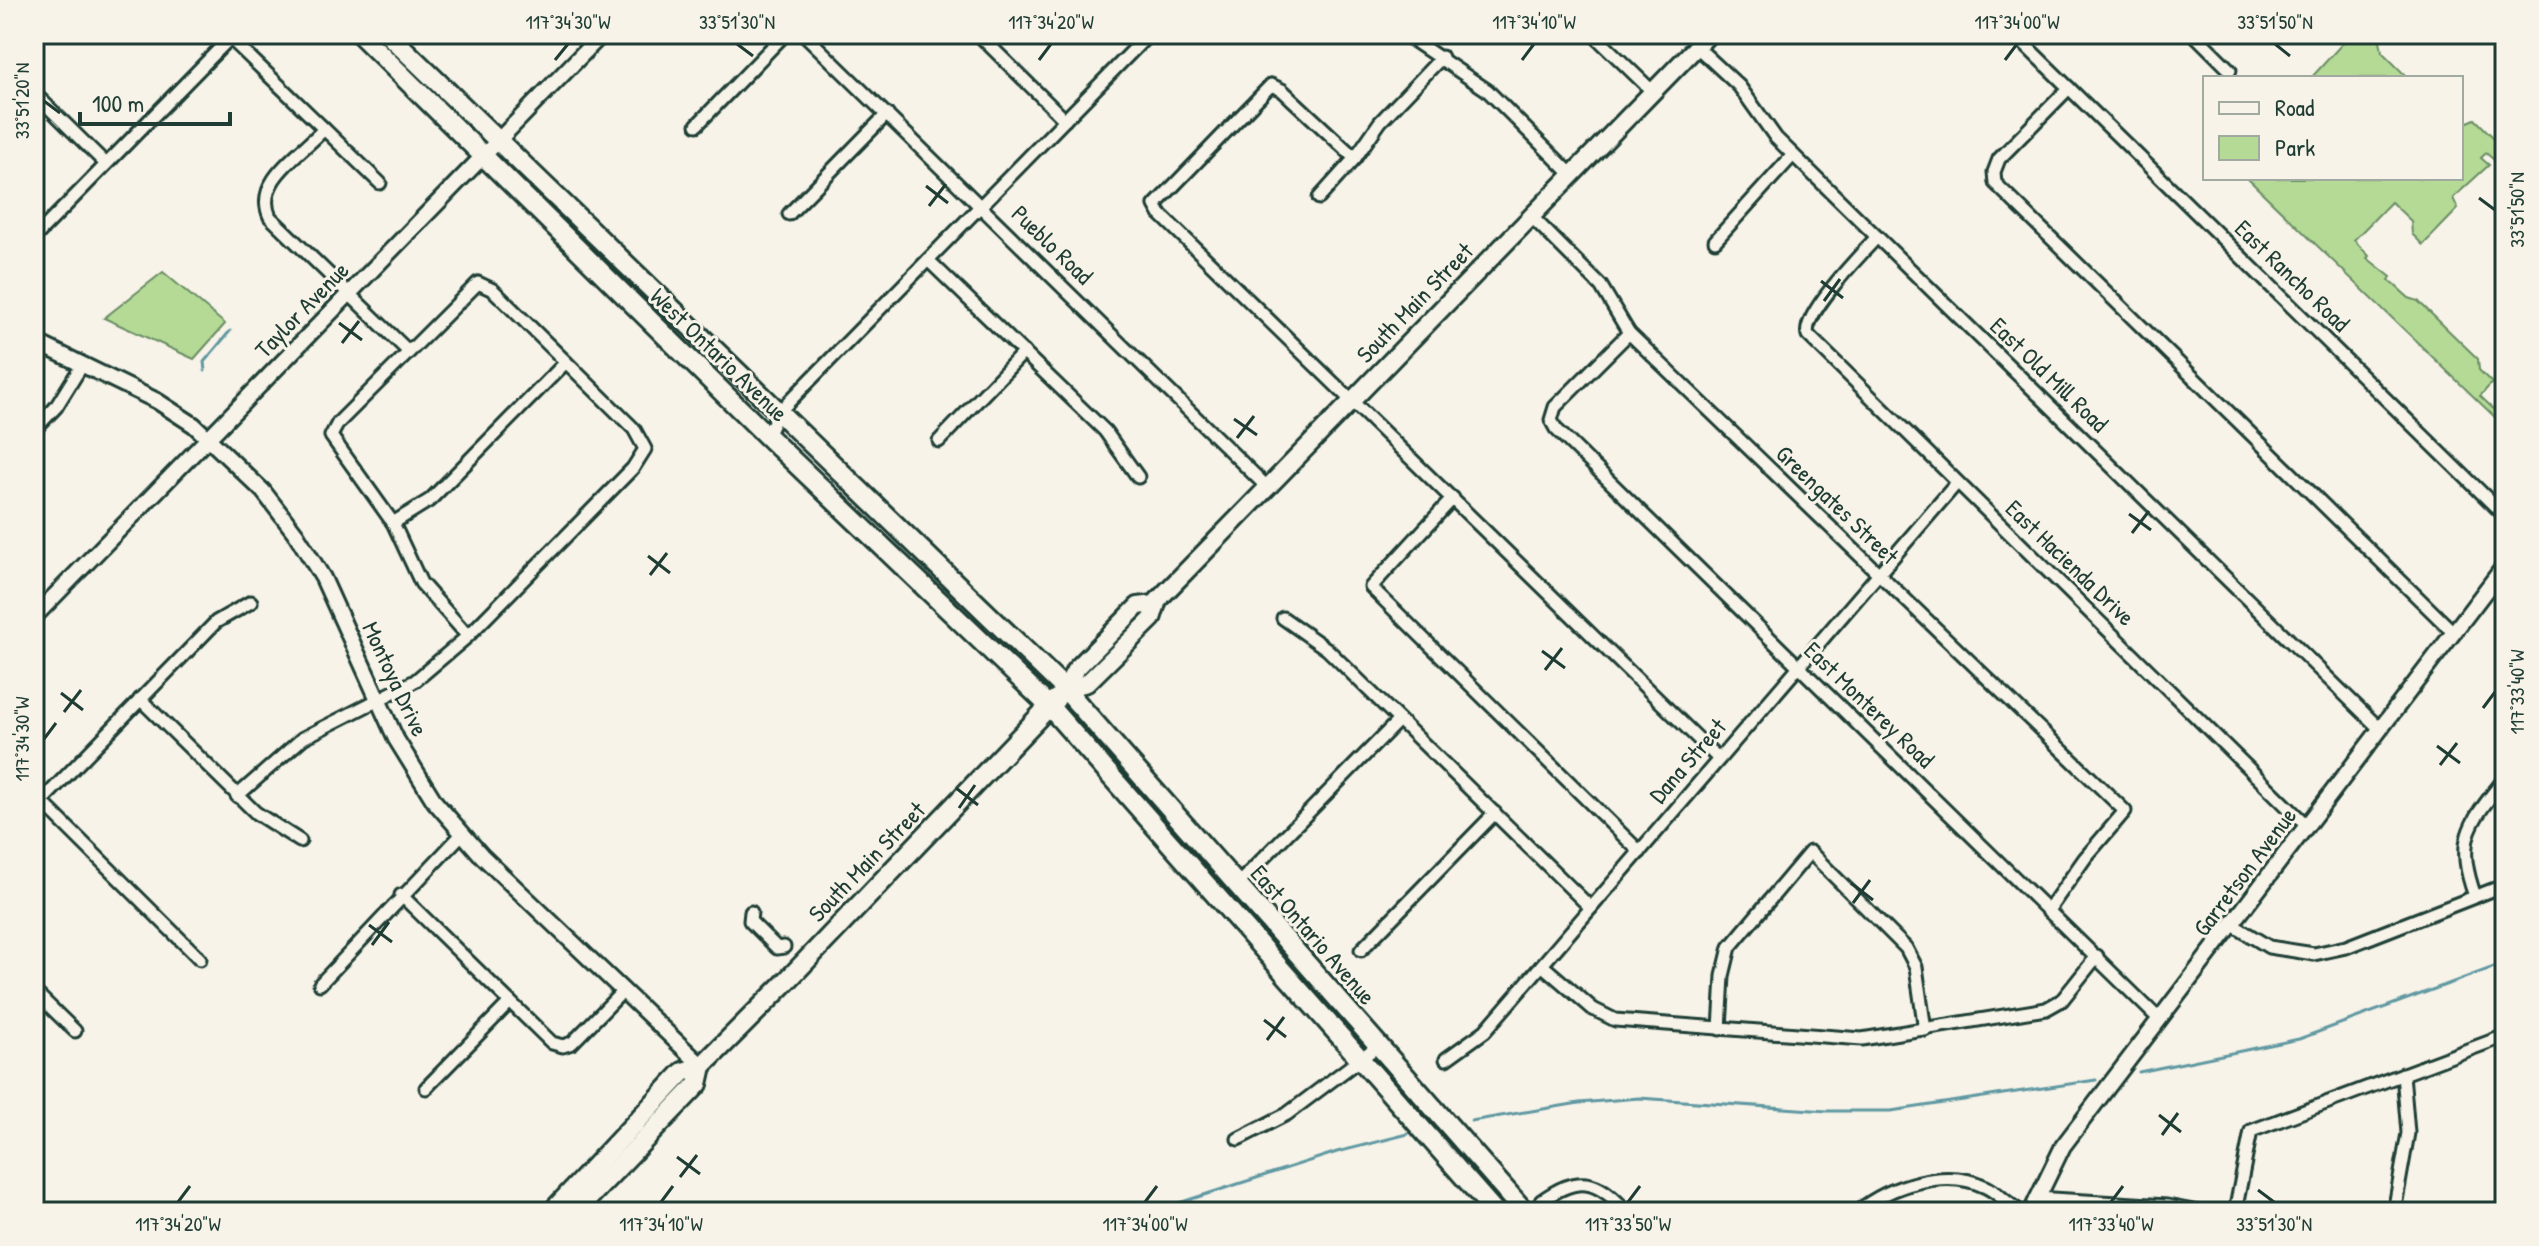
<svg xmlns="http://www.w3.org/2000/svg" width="2539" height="1246" viewBox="0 0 2539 1246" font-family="'Patrick Hand',sans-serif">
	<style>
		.green { fill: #b4da96; stroke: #6a8c65; stroke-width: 2 }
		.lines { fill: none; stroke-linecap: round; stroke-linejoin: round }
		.stream { stroke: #6098a2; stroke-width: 3 }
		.minor-casing { stroke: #1f3d34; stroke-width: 17 }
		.tertiary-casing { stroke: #1f3d34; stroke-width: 20 }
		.secondary-casing { stroke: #1f3d34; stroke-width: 22 }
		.primary-casing { stroke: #1f3d34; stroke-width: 24 }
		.minor { stroke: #f7f3e8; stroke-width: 11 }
		.tertiary { stroke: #f7f3e8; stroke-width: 14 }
		.secondary { stroke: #f7f3e8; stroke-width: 16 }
		.primary { stroke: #f7f3e8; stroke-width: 18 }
		.ticks { fill: none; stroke: #1f3d34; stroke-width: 3 }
		.labels { text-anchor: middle; stroke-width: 6; stroke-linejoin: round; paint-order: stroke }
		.street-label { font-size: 24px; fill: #1f3d34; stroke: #f7f3e8 }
		.neatline { fill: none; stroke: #1f3d34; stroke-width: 3 }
		.ticks-label { font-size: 20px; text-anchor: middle; fill: #1f3d34 }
	</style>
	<rect width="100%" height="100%" fill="#f7f3e8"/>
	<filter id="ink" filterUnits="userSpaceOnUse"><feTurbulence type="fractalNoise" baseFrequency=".0125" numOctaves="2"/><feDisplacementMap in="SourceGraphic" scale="16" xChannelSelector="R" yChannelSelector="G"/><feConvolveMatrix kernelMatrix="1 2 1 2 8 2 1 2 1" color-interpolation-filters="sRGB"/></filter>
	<g filter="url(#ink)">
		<g class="green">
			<polygon points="2351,34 2379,34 2382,52 2408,78 2311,78"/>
			<polygon points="2475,119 2505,149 2494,160 2486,153 2481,158 2489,165 2453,198 2458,209 2423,245 2412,234 2411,221 2391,202 2354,240 2369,256 2367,258 2391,277 2389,280 2409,298 2418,301 2478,359 2479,370 2492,383 2480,396 2505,420 2505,427 2247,178 2461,178 2461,125"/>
			<polygon points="163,272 225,324 194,359 104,318"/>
		</g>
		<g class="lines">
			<g class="stream">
				<polyline points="205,371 204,362 230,331"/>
				<polyline points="2139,1072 2299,1039 2505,963"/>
				<polyline points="1471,1121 1579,1103 1639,1098 1827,1111 1891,1111 2096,1080"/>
				<polyline points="1151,1212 1337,1152 1408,1134"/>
			</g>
			<defs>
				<g id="minor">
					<polyline points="226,34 380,183"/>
					<polyline points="804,34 1268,488"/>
					<polyline points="978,34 1065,120"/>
					<polyline points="1404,34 1487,90 1572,175"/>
					<polyline points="1593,34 1653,92"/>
					<polyline points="2014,34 2505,516"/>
					<polyline points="2194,34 2230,70"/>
					<polyline points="34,36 36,34"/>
					<polyline points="1697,47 1739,86 1776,138 2379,728"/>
					<polyline points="2069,88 1999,159 1994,172 1995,183 2454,633"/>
					<polyline points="34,93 106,164"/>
					<polyline points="697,125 785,34"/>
					<path d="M324 129C301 154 253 181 270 217L408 351"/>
					<polyline points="1355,158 1282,90 1271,85 1155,205 1160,214 1719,759"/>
					<polyline points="1319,198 1355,158 1380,122 1442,57"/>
					<polyline points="789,214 887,114"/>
					<polyline points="1532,217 1601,286 1629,333 2125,811 2085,858 2049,909"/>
					<path d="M1877 237C1862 253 1801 316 1808 335L2307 826"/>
					<polyline points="34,238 230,38"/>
					<polyline points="1715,241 1793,155"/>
					<polyline points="928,260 1105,431 1138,477"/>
					<polyline points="1629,333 1555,407 1551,420 1556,429 2160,1020"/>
					<polyline points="34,430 56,407 82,365"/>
					<polyline points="767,436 778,413 1149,34"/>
					<polyline points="939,441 1024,352"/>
					<polyline points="1453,498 1371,587 1640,852"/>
					<polyline points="393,523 430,500 566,362"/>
					<polyline points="1283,618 1327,649 1591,908"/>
					<polyline points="140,699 256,813 300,841"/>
					<polyline points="237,796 303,738 415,681 468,636 633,468 645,449 634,429 493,290 478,283 338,423 331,436 393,523 421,583 468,636"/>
					<polyline points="41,801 200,959"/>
					<polyline points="34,809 216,622 251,602"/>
					<polyline points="1237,885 1399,720"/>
					<polyline points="401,895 552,1043 563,1046 572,1043 623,991"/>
					<path d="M2475 896C2454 838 2470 823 2505 778"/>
					<polyline points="751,912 750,921 777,948 784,947"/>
					<polyline points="2233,925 2269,947 2314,954 2346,947 2505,885"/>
					<polyline points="1361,950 1495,813"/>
					<polyline points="1542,965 1593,1009 1615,1020 1862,1039 2046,1009 2062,1000 2097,956"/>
					<polyline points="320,984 461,835"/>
					<polyline points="34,991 75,1031"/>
					<polyline points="1720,1029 1723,976 1730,947 1810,852 1906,948 1916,967 1925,1030"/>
					<polyline points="1446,1059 1485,1031 1956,484"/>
					<polyline points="426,1088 510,1002"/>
					<polyline points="1238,1139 1287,1114 1379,1045"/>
					<polyline points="2036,1198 2167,1206 2199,1212"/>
					<path d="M1541 1201C1578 1175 1596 1178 1627 1212"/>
					<path d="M1857 1212C1889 1186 1945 1167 1986 1187 1999 1193 2009 1206 2022 1212"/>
					<polyline points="2235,1212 2251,1131 2505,1036"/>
					<polyline points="2394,1212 2408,1133 2403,1074"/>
				</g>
				<g id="tertiary">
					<polyline points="34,341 157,401 194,425 263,491 296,534 323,578 396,739 435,802 482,856 702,1066"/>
					<polyline points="34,617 602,34"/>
					<polyline points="2031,1212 2063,1146 2505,565"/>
				</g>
				<g id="secondary">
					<polyline points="1065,689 1087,683 1152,619 1158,600 1709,34"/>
					<polyline points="1065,689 1075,670 1138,606 1155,604"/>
				</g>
				<g id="primary">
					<polyline points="360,34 767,436 1049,706 1495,1212"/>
					<polyline points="388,34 1065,689 1525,1212"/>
					<polyline points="552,1212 683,1072 702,1066 782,986 1056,699"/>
					<polyline points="575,1212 698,1084 702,1066"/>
				</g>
			</defs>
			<use href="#minor" class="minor-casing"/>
			<use href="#tertiary" class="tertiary-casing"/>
			<use href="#secondary" class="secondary-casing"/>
			<use href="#primary" class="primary-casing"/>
			<use href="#minor" class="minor"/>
			<use href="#tertiary" class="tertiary"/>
			<use href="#secondary" class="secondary"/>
			<use href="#primary" class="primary"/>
		</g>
	</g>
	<path class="ticks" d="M737 44 753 56M2275 44 2290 56M555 60 568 44M1039 60 1051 44M1522 60 1534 44M2005 60 2017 44M44 101 60 113M926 186 948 203M2479 198 2495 210M929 206 946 184M1821 281 1843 298M1824 301 1840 279M339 323 362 340M342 343 359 321M1234 419 1257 435M1237 438 1254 416M2129 514 2151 530M2132 533 2149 511M648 556 670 573M650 575 667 553M1542 651 1565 668M1545 670 1562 648M61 693 83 710M2483 708 2495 692M64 712 81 690M44 739 56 723M2437 746 2460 763M2440 765 2457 743M956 788 978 805M959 808 975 785M1851 883 1873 900M1853 903 1870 880M369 925 392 942M372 945 389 922M1264 1020 1286 1037M1267 1040 1284 1017M2159 1115 2181 1132M2162 1135 2178 1113M677 1157 700 1174M680 1177 697 1155M2258 1190 2274 1202M178 1202 190 1186M661 1202 673 1186M1145 1202 1157 1186M1628 1202 1640 1186M2111 1202 2123 1186"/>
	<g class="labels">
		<g class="street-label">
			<text transform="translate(1052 245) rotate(44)" y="8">Pueblo Road</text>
			<text transform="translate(2292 276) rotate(44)" y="8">East Rancho Road</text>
			<text transform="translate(1415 303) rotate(-46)" y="8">South Main Street</text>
			<text transform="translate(302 310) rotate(-46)" y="8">Taylor Avenue</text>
			<text transform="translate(719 355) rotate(44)" y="8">West Ontario Avenue</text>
			<text transform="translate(2049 375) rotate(44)" y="8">East Old Mill Road</text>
			<text transform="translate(1837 505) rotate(44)" y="8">Greengates Street</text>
			<text transform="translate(2070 563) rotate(44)" y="8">East Hacienda Drive</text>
			<text transform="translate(395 679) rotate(65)" y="8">Montoya Drive</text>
			<text transform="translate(1869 705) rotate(44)" y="8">East Monterey Road</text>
			<text transform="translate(1688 761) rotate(-49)" y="8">Dana Street</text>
			<text transform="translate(867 862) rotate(-46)" y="8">South Main Street</text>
			<text transform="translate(2245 872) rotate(-53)" y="8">Garretson Avenue</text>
			<text transform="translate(1313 935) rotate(49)" y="8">East Ontario Avenue</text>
		</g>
	</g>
	<rect width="2539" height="1246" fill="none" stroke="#f7f3e8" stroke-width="88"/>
	<rect x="2203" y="76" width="260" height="104" fill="#f7f3e8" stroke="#a1aaa0" stroke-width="2"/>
	<rect x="2219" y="102" width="40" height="12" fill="#f7f3e8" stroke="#a1aaa0" stroke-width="2"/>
	<text x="2275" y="116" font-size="24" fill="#1f3d34">Road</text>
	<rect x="2219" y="136" width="40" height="24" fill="#b4da96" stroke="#a1aaa0" stroke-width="2"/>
	<text x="2275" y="156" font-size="24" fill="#1f3d34">Park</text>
	<path d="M80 112v12h150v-12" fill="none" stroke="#1f3d34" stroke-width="4"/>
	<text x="92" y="112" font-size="24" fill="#1f3d34" stroke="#f7f3e8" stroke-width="6" paint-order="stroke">100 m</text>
	<rect x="44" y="44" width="2451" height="1158" class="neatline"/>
	<g class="ticks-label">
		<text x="568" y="29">117°34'30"W</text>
		<text x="737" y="29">33°51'30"N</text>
		<text x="1051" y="29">117°34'20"W</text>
		<text x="1534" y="29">117°34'10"W</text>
		<text x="2017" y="29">117°34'00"W</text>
		<text x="2275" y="29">33°51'50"N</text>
		<text transform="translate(22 101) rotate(-90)" y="7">33°51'20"N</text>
		<text transform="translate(2517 210) rotate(-90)" y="7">33°51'50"N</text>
		<text transform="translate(2517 692) rotate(-90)" y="7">117°33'40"W</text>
		<text transform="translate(22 739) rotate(-90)" y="7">117°34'30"W</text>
		<text x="178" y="1231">117°34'20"W</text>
		<text x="661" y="1231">117°34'10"W</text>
		<text x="1145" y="1231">117°34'00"W</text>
		<text x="1628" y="1231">117°33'50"W</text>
		<text x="2111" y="1231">117°33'40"W</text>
		<text x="2274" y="1231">33°51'30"N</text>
	</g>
</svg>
